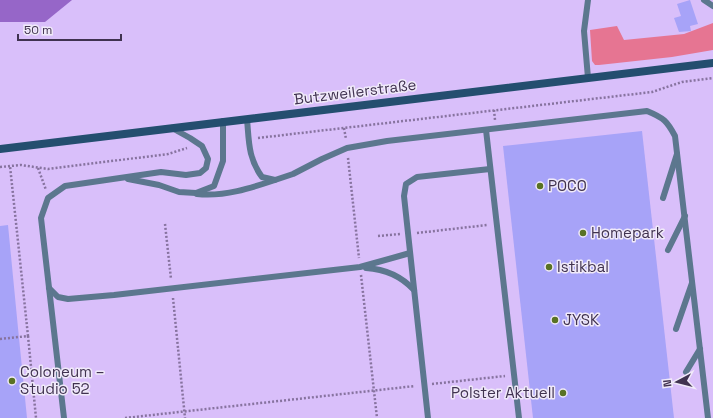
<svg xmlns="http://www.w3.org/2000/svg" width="713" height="418" viewBox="0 0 713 418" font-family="'Space Grotesk',sans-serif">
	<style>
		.green { fill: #e67592 }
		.water { fill: #9666c8 }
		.building { fill: #a7a3f8 }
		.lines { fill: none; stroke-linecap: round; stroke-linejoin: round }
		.path { stroke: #87739f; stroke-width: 2.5; stroke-dasharray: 2 2; stroke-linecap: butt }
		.lane { stroke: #5c778e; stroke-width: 6 }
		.secondary { stroke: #244e6f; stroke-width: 8 }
		.poi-dot { fill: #597224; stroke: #f0eaf9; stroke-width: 1.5 }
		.labels { text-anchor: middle; stroke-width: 3; stroke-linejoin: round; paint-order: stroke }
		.street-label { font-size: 15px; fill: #403250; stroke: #f0eaf9 }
		.poi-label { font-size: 15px; fill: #403250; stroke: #f0eaf9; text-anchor: start }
	</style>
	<rect width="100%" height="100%" fill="#d9bffa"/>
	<polygon class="green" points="713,23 713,50 672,57 599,65 595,65 592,61 590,30 617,26 624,40 684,34"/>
	<polygon class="water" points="0,0 72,0 45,22 0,22"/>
	<g class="building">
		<polygon points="690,0 698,24 690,26 691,31 679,32 674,18 681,16 677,4"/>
		<polygon points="642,131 674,418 533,418 503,146"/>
		<polygon points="8,225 18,328 27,418 0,418 0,226"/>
	</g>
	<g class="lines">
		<g class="path">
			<polyline points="494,110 495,120"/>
			<polyline points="344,128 346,139"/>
			<polyline points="258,138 652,92 682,82 713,78"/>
			<polyline points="348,158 359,258"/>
			<polyline points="0,167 21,165 48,169 168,154 187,148"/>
			<polyline points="38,168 46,190"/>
			<polyline points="165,224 171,279"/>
			<polyline points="417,233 487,225"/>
			<polyline points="378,236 400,234"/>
			<polyline points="361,275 377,418"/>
			<polyline points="173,298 185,418"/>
			<polyline points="28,336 36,418"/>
			<polyline points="0,339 28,336 10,166"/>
			<polyline points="432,384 505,376"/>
			<polyline points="125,418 415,386"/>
		</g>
		<g class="lane">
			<polyline points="704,0 713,6"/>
			<polyline points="588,78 584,31 588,0"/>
			<path d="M247 119C249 141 248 158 262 177L275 180 293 174 322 159 347 148 387 141 647 111C664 118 667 121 675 136L708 418"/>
			<polyline points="486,130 519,418"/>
			<polyline points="128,179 159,185 179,192 196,193 214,186 223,161 223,121"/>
			<path d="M197 194C224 197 251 188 275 180"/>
			<polyline points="663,198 677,154"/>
			<polyline points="668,250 685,216"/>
			<path d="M366 268C384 269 401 276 414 290"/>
			<polyline points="49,288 58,297 68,299 114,295 360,267 410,253"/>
			<polyline points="676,329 692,283"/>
			<polyline points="686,372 700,349"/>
			<polyline points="64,418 41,218 48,198 65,186 161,172 186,175 200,173 206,168 208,159 202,146 190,138 172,128"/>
			<polyline points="428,418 404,196 406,184 417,177 490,169"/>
		</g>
		<polyline class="secondary" points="0,149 713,63"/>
	</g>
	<g class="poi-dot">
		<circle cx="540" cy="186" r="4"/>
		<circle cx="583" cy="233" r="4"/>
		<circle cx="549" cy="267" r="4"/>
		<circle cx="555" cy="320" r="4"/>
		<circle cx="12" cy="381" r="4"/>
		<circle cx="563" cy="393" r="4"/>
	</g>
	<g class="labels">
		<g class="street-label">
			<text transform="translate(355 92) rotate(-7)" y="5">Butzweilerstraße</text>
		</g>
		<g class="poi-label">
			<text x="548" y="191">POCO</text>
			<text x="591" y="238">Homepark</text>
			<text x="557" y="272">Istikbal</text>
			<text x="563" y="325">JYSK</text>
			<text x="20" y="377">Coloneum –<tspan x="20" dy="17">Studio 52</tspan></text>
			<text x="555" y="398" text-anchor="end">Polster Aktuell</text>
		</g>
	</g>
	<g transform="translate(677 382) rotate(263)" stroke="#f0eaf9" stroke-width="3" paint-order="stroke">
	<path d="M0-3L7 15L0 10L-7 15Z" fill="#403250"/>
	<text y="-6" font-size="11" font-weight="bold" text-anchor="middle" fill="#403250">N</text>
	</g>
	<path d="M18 34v6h103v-6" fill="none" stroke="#403250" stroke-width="2"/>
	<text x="24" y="34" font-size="12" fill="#403250" stroke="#f0eaf9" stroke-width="3" paint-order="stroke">50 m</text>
</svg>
